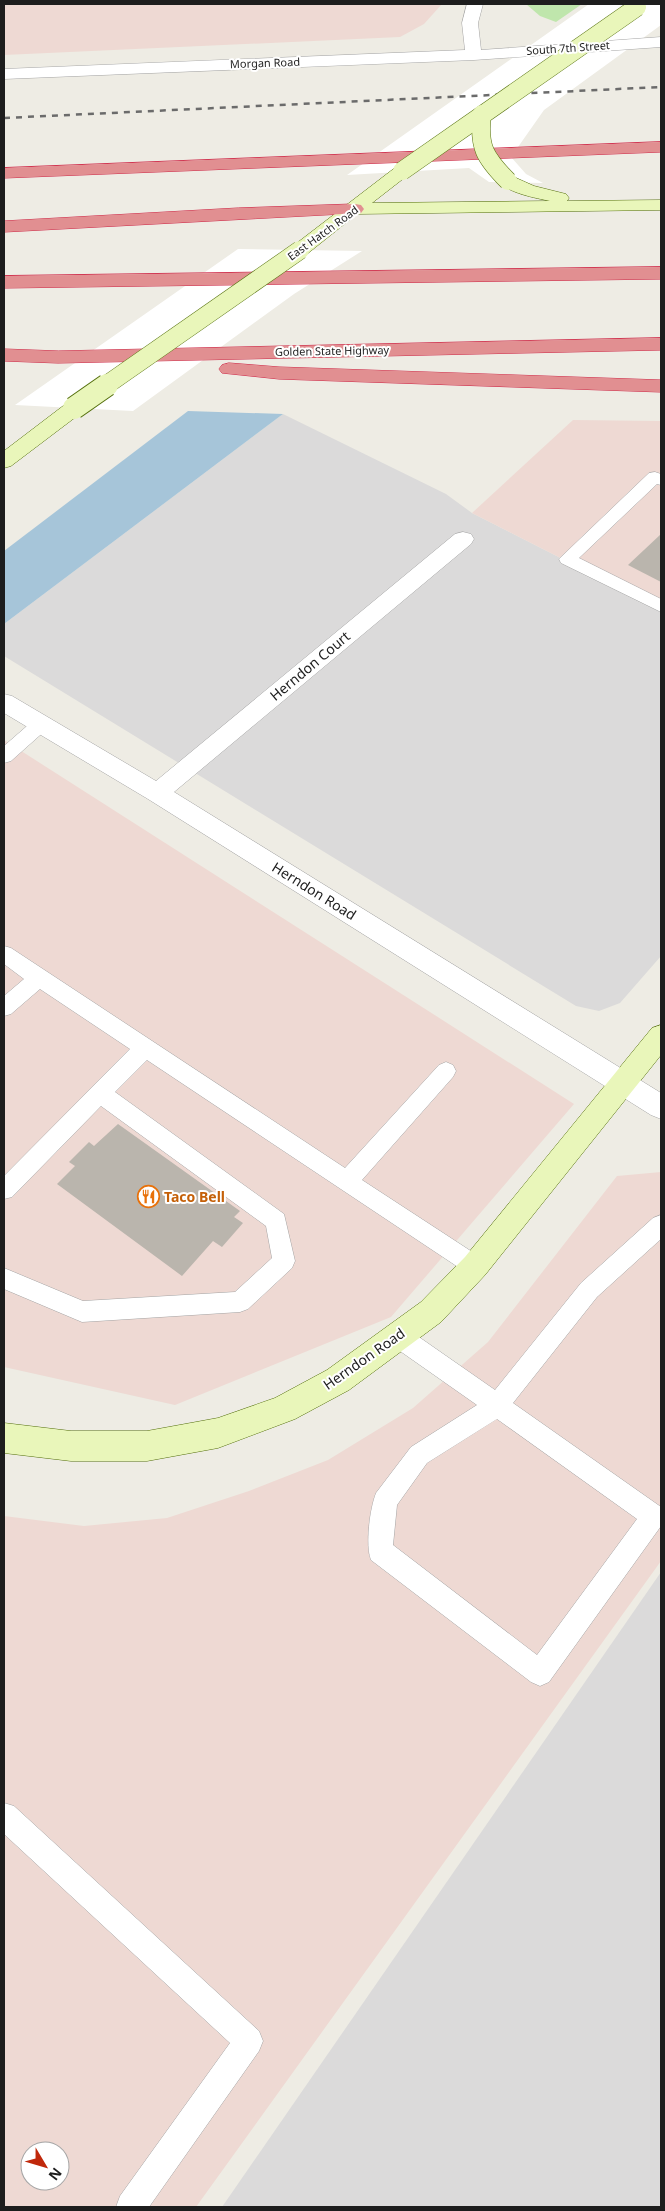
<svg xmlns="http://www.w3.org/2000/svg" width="665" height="2211" viewBox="0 0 665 2211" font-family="'Noto Sans',sans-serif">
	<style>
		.residential { fill: #dbdada }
		.commercial { fill: #eed9d3; fill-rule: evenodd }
		.grass { fill: #bfe6ac }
		.water { fill: #a6c5d9 }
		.pier { fill: #fff }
		.building { fill: #bab5ad }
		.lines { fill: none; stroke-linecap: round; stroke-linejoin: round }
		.service-casing { stroke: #a4a4a4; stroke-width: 1 }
		.minor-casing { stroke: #a4a4a4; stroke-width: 1 }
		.tertiary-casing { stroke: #a4a4a4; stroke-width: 1 }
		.secondary-casing { stroke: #536e0b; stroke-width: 1 }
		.motorway-casing { stroke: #cf2d4b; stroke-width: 1 }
		.service { fill: #fff; fill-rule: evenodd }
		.minor { fill: #fff; fill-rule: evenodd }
		.tertiary { fill: #fff; fill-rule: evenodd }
		.secondary { fill: #e9f6ba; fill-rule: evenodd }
		.motorway { fill: #e18f91; fill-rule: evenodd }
		.rail { stroke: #6b6b6b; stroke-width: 2.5; stroke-dasharray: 6 6; stroke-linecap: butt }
		.secondary-bridge-far1-casing { stroke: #536e0b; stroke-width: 19; stroke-linecap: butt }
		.secondary-bridge-casing { stroke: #536e0b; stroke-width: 24; stroke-linecap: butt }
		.secondary-bridge-far1 { stroke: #e9f6ba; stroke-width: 18 }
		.secondary-bridge { stroke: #e9f6ba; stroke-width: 22 }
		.labels { text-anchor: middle; stroke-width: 4; stroke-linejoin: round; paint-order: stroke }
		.far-street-label { font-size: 11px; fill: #1d1d1d; stroke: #fff }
		.street-label { font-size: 14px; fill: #1d1d1d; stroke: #fff }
		.food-label { font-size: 14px; font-weight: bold; fill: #c56008; stroke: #fff; text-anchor: start }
	</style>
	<rect width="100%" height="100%" fill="#eeece4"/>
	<g class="residential">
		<polygon points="283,414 446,494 472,513 661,609 661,956 620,1003 599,1011 576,1006 4,656 4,624"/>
		<polygon points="661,1572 661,2207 222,2207"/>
	</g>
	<g class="commercial">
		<polygon points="4,4 442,4 424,24 400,37 4,55"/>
		<polygon points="573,420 661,421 661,609 472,513"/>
		<polygon points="4,740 574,1104 391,1317 175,1405 4,1367"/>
		<path d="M661 1172V1561L196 2207H4V1516L84 1526 167 1518 249 1491 328 1460 413 1408 488 1342 617 1176ZM30 2151H60V2181H30Z"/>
	</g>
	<polygon class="grass" points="526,4 582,4 556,22 540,16"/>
	<polygon class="water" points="188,411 283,414 4,624 4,551"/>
	<g class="pier">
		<polygon points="589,4 661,4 661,25 544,110 511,157 526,174 543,183 489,182 469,168 347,175"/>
		<polygon points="238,249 362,251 294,294 133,411 15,405"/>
	</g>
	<g class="building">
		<polygon points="661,534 661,582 628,565"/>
		<polygon points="118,1124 240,1211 234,1217 243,1223 222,1247 213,1241 182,1276 57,1184 75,1166 69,1162 89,1142 94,1146"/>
	</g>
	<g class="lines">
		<defs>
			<g id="service">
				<polygon points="655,472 661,474 661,485 657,484 579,558 661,599 661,612 561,563 559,559 649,473"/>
				<polygon points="41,717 47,719 50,724 47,729 11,761 4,763 4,746 35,719"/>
				<polygon points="4,946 11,948 345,1168 439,1065 446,1062 453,1065 456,1071 453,1077 362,1180 483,1259 486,1266 483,1273 475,1276 467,1273 147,1060 115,1092 284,1214 295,1261 292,1268 248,1309 240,1312 82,1322 4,1289 4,1268 83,1301 235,1292 272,1258 266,1226 101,1106 12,1197 4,1199 4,1176 130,1049 40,989 11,1014 4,1016 4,996 24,979 4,964"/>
				<path d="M661 1215V1239L597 1297 513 1403 661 1507V1526L549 1682 540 1686 531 1682 371 1560C365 1545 370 1508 376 1493L411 1447 477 1405 390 1344 386 1336 390 1328 398 1325 406 1328 495 1390 581 1283 653 1218ZM497 1419 637 1519 537 1655 393 1545 397 1505 427 1463Z"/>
				<polygon points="4,1803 14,1806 259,2031 263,2041 259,2051 149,2207 116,2207 120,2196 230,2043 4,1834"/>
			</g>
			<polygon id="minor" points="463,532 471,534 474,539 471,544 174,792 661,1093 661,1119 651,1115 148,799 4,713 4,694 12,696 156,781 455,534"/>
			<polygon id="tertiary" points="467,4 483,4 478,23 481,50 661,37 661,47 474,60 4,79 4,69 465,50 462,23"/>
			<g id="secondary">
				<path d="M402 166 408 167 411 171 408 175 372 203 550 201C536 198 507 193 499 181L502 177 508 176 514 177 534 186 566 194 569 198 567 201 661 200V210L357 214 307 254 300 256 293 254 291 250 293 246 396 167Z"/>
				<polygon points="74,402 81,403 84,408 81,413 11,466 4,468 4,451 67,403"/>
				<polygon points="661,1025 661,1055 485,1275 441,1322 349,1390 295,1419 218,1448 147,1461 71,1461 4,1453 4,1423 71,1431 147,1431 218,1418 275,1398 327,1370 421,1302 465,1257 652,1028"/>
			</g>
			<g id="motorway">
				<polygon points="661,142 661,152 4,178 4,168"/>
				<polygon points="355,204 361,205 364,209 361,213 4,232 4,221 238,208"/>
				<polygon points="661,267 661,279 4,288 4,276"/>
				<polygon points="661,338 661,350 58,363 4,361 4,349 58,351"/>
				<polygon points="229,363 279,367 661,380 661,392 279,379 222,373 219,369 222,365"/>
			</g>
		</defs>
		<use href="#service" class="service-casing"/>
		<use href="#minor" class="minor-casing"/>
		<use href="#tertiary" class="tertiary-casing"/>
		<use href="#secondary" class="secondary-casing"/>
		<use href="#motorway" class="motorway-casing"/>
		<use href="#service" class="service"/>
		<use href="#minor" class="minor"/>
		<use href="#tertiary" class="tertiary"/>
		<use href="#secondary" class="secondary"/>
		<use href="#motorway" class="motorway"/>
		<polyline class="rail" points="4,118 661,87"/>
		<defs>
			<g id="secondary-bridge-far1">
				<path d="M482 114C478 147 485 158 508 181"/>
				<polyline points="402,171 637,7"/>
				<polyline points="105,386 300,250"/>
			</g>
			<polyline id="secondary-bridge" points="74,408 107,385"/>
		</defs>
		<use href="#secondary-bridge-far1" class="secondary-bridge-far1-casing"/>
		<use href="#secondary-bridge" class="secondary-bridge-casing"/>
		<use href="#secondary-bridge-far1" class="secondary-bridge-far1"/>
		<use href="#secondary-bridge" class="secondary-bridge"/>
	</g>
	<defs>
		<symbol id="restaurant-ring" viewBox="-11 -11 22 22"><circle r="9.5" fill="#fff" stroke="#e8710a" stroke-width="1.5"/><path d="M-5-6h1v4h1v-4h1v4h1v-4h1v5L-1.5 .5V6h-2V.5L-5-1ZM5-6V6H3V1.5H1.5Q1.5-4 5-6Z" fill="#e8710a"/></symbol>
	</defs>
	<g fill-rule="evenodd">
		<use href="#restaurant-ring" x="136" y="1184" width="25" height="25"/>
	</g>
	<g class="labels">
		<g class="far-street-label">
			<text transform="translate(568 48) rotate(-4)" y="4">South 7th Street</text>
			<text transform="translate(265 63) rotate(-2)" y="4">Morgan Road</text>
			<text transform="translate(323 233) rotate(-36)" y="4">East Hatch Road</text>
			<text transform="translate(332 351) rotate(-1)" y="4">Golden State Highway</text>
		</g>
		<g class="street-label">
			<text transform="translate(310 666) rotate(-40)" y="5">Herndon Court</text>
			<text transform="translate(314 891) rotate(32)" y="5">Herndon Road</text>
			<text transform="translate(364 1359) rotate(-35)" y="5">Herndon Road</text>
		</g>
		<g class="food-label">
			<text x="164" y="1202">Taco Bell</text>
		</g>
	</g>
	<rect width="665" height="2211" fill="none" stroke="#1d1d1d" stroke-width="10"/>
	<g transform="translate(45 2166) rotate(128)"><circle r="24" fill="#ffffff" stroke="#a5a5a5"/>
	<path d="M0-4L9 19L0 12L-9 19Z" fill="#c0280b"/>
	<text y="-8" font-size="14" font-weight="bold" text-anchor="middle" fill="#1d1d1d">N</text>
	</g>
</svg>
